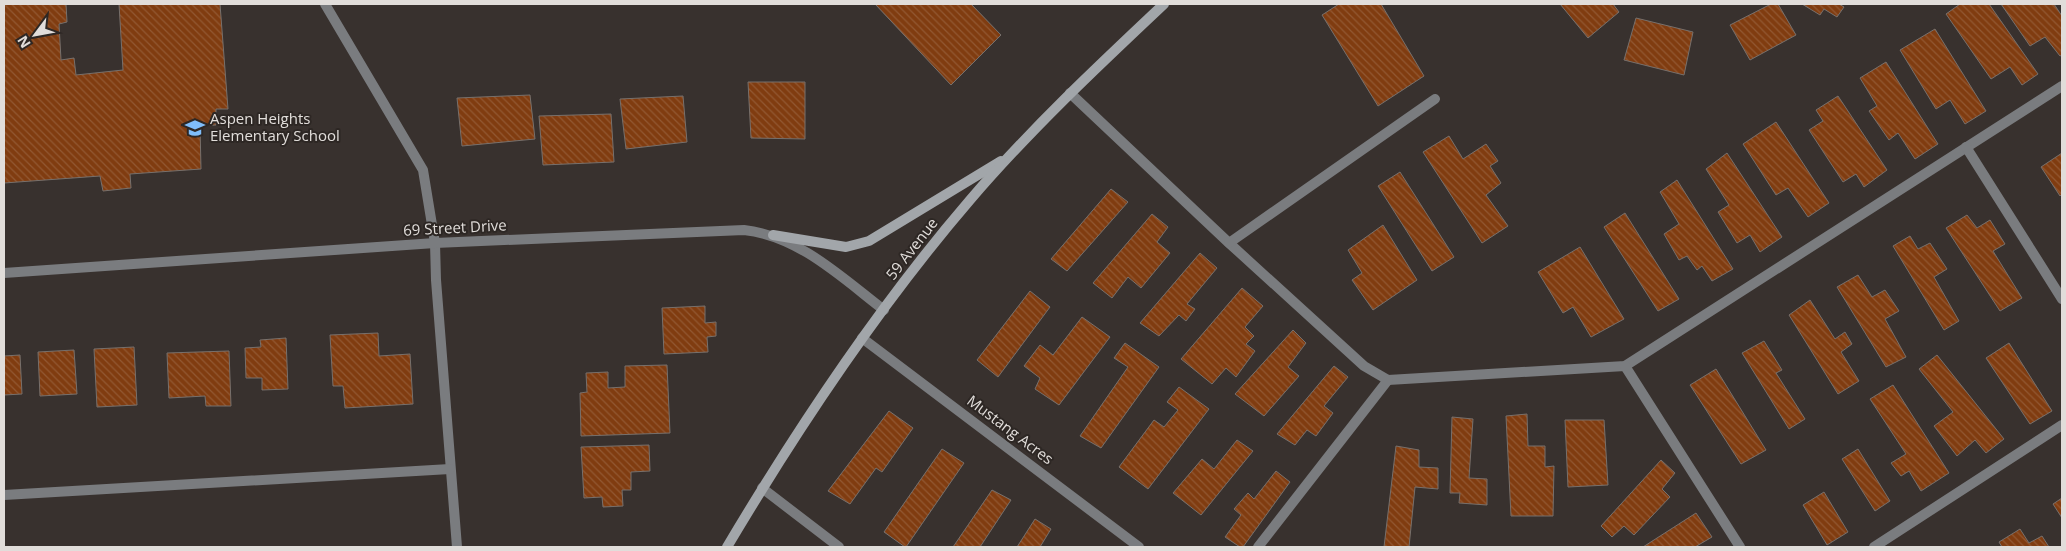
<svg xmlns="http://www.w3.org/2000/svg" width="2066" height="551" viewBox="0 0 2066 551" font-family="'Open Sans',sans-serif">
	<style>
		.building { fill: url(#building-back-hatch); stroke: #77706c }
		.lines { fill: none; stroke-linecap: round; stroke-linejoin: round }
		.lane { stroke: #7a7c7f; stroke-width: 10 }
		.street { stroke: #7a7c7f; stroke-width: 10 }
		.secondary { stroke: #a2a6aa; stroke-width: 10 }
		.labels { text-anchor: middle; stroke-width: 4; stroke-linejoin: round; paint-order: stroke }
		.poi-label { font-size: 15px; fill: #e1ddda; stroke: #2d2724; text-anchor: start }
		.street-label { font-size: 15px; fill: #e1ddda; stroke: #2d2724 }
	</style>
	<defs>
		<pattern id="building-back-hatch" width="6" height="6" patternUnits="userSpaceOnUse" patternTransform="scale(1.25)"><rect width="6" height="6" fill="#803c10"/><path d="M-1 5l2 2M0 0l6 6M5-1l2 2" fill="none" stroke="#925832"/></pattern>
	</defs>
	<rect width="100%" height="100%" fill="#38312e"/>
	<g class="building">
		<polygon points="4,4 66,4 67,22 59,24 61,60 74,58 76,75 123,70 119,4 220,4 228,109 216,109 216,125 200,126 201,169 130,174 131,188 103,191 100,176 4,183"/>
		<polygon points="875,4 971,4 1001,35 951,85"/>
		<polygon points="1339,4 1381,4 1424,76 1378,106 1322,15"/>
		<polygon points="1560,4 1613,4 1619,12 1588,38"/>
		<polygon points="1771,4 1778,4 1796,35 1750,60 1730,25"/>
		<polygon points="1802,4 1839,4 1844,7 1837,17 1824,9 1820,15"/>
		<polygon points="1960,4 1989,4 2038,74 2022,85 2010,67 1991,79 1946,14"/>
		<polygon points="2001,4 2054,4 2062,16 2062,55 2060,56 2045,37 2030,46"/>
		<polygon points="1636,18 1693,32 1684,75 1624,60"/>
		<polygon points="1935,29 1986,111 1965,124 1950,100 1936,109 1900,50"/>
		<polygon points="1886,62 1938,144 1915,159 1898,133 1889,140 1869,111 1877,106 1860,78"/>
		<polygon points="748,82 805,82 805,139 751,138"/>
		<polygon points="530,95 535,139 462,146 457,98"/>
		<polygon points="683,96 687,142 626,149 620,99"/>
		<polygon points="1838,96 1887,170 1864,187 1856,174 1843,182 1809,130 1823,121 1816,110"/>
		<polygon points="611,114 614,162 543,165 539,116"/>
		<polygon points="1776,122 1829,203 1808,217 1788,188 1776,195 1743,144"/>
		<polygon points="1449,136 1463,159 1486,144 1498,161 1490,166 1501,183 1486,195 1508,226 1482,243 1423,152"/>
		<polygon points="1727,153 1782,237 1760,252 1750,235 1737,243 1718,212 1729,205 1706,169"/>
		<polygon points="2062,153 2062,194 2060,196 2041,167"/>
		<polygon points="1400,172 1454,257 1432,271 1378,186"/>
		<polygon points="1677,180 1733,269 1712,281 1702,266 1697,270 1687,256 1679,260 1664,234 1679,224 1660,192"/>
		<polygon points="1111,189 1128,202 1067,271 1051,259"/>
		<polygon points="1625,213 1679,299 1658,311 1604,227"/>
		<polygon points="1152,214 1168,227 1157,242 1170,253 1141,288 1128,277 1112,298 1093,283"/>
		<polygon points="1967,215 1977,228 1990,220 2005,244 1993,251 2022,298 2000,311 1946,228"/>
		<polygon points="1383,225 1417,280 1373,310 1352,280 1362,273 1348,250"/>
		<polygon points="1910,236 1918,249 1930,243 1947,269 1934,277 1959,321 1944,330 1893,246"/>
		<polygon points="1580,247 1624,319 1591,337 1573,307 1563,313 1538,272"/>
		<polygon points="1200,253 1217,268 1187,304 1195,309 1186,321 1179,315 1159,336 1140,323"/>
		<polygon points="1858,275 1872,297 1885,290 1899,311 1885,319 1906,357 1886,367 1837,287"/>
		<polygon points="1242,288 1263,306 1245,327 1254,336 1246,344 1255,351 1236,377 1226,368 1212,384 1181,359"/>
		<polygon points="1030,291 1050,307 998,377 977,360"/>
		<polygon points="1810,300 1835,339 1845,332 1852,344 1841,352 1859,381 1838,394 1789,315"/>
		<polygon points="705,306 705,323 716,322 716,336 707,337 708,352 664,354 662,308"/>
		<polygon points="1082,317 1110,337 1059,405 1035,389 1040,378 1024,366 1040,345 1053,355"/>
		<polygon points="1293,330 1306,343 1288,367 1299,376 1264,416 1235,394"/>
		<polygon points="378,333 379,356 410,354 413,404 345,408 343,386 333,386 330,335"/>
		<polygon points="286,338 288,389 262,390 262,378 246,378 245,348 261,347 260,340"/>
		<polygon points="1764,341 1782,370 1776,373 1805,419 1789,429 1742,353"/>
		<polygon points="1125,343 1159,367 1101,448 1080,436 1128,367 1114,358"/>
		<polygon points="2009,343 2052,411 2030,424 1986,358"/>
		<polygon points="134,347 137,405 97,407 94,349"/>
		<polygon points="74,350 77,394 40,396 38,352"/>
		<polygon points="229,351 231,406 206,406 205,396 169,398 167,353"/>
		<polygon points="20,355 22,394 4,395 4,356"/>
		<polygon points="1937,355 2004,439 1986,453 1975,440 1957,456 1934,426 1953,412 1919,369"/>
		<polygon points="667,365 670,433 581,436 580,393 587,392 586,373 608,372 608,388 625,387 625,366"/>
		<polygon points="1334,366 1348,377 1324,406 1333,413 1316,436 1307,430 1295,445 1277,434"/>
		<polygon points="1716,369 1766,450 1741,464 1690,385"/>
		<polygon points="1893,385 1949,473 1921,491 1909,471 1901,476 1891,463 1906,454 1870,399"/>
		<polygon points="1179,387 1209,409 1148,489 1119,467 1154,420 1164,427 1178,410 1167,402"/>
		<polygon points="889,411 913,428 882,472 876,468 850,504 828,491"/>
		<polygon points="1527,414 1528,446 1545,446 1545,467 1554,466 1553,516 1511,516 1506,416"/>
		<polygon points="1452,417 1473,419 1469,478 1487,479 1487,505 1459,503 1460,493 1450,493"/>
		<polygon points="1565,420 1604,420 1608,485 1568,487"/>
		<polygon points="1237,440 1253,451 1201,515 1173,493 1202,459 1214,469"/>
		<polygon points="649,445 650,471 631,472 631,490 622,490 623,506 603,507 602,497 584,498 581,447"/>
		<polygon points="1396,446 1419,450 1419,467 1438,468 1438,489 1415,487 1409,547 1384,547"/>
		<polygon points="942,449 964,463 906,547 905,547 884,532"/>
		<polygon points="1858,449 1890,501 1875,511 1842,459"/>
		<polygon points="1661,460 1675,473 1662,489 1670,497 1634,535 1624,526 1612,537 1601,526"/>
		<polygon points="1276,471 1290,482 1243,547 1240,547 1225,537 1241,515 1234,509 1248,493 1254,499"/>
		<polygon points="992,490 1011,500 980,547 953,547"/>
		<polygon points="1824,492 1848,532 1827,545 1803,505"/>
		<polygon points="2062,498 2062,518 2053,504"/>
		<polygon points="1696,513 1712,537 1695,547 1643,547"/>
		<polygon points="1035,519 1051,529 1040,547 1017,547"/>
		<polygon points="2020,529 2029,543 2042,536 2049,547 2002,547 1999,542"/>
	</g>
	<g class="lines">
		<g class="lane">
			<polyline points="325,4 423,170 435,243 436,280 457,547"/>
			<polyline points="762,488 839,547"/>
			<polyline points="4,495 450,469"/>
		</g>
		<g class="street">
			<polyline points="1070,93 1229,243 1364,366 1388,380 1625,366 2062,86"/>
			<polyline points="1966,147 2062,299"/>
			<polyline points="1229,243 1435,99"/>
			<path d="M4 273 435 243 744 230C799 236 841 277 884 310"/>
			<polyline points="862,338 1139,547"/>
			<polyline points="1625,366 1740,547"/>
			<polyline points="1258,547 1388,380"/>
			<polyline points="1874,547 2062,425"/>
		</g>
		<g class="secondary">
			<polyline points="773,235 846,247 869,241 1001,161"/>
			<path d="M727 547C799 426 878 307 970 200 1030 130 1097 67 1164 4"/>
		</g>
	</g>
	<defs>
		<symbol id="school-bare" viewBox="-9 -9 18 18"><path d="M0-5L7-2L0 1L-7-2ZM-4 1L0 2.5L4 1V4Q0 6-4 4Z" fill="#7fbdfa" stroke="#2d2724" stroke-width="2.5" paint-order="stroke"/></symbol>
	</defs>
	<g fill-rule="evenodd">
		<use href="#school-bare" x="181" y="114" width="28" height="28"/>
	</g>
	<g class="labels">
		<g class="poi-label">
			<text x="210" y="124">Aspen Heights<tspan x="210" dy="17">Elementary School</tspan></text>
		</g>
		<g class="street-label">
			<text transform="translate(455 228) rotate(-3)" y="5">69 Street Drive</text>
			<text transform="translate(912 249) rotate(-52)" y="5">59 Avenue</text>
			<text transform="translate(1010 430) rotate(37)" y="5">Mustang Acres</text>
		</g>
	</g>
	<rect width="2066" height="551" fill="none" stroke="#e1ddda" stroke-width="10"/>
	<g transform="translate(35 35) rotate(238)" stroke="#2d2724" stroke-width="4" paint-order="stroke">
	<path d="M0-4L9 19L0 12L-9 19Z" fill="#e1ddda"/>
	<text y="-8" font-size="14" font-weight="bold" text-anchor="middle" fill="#e1ddda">N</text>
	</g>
</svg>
